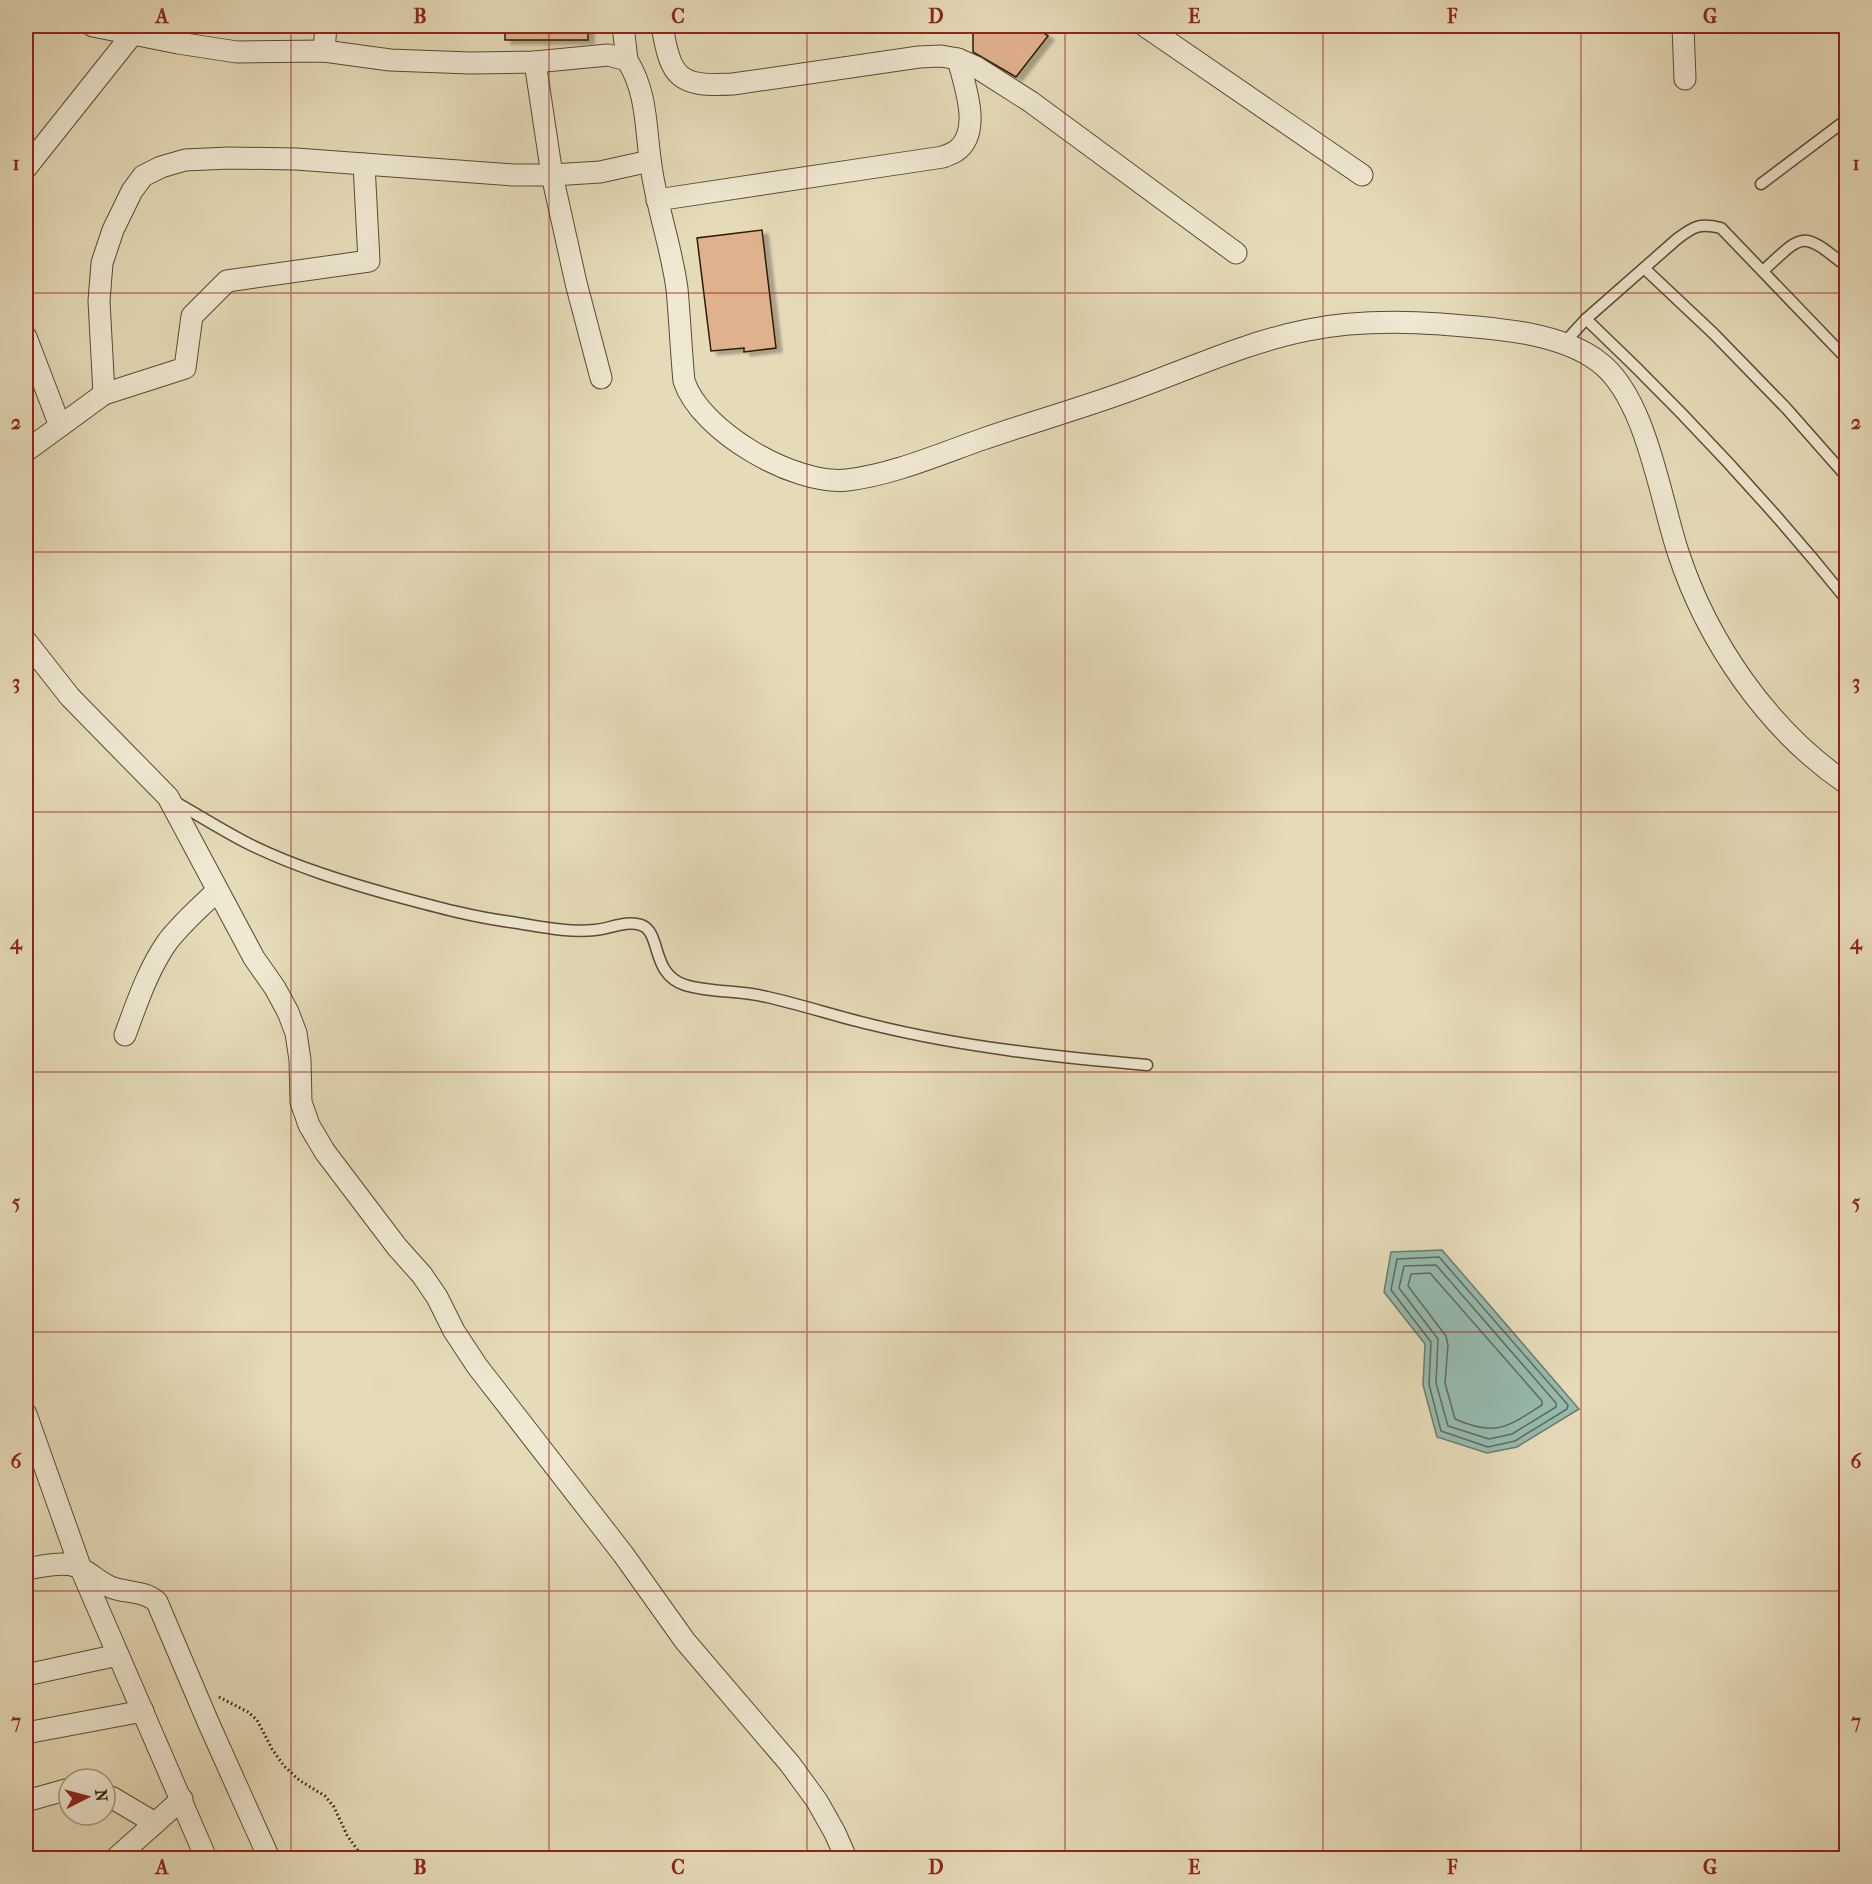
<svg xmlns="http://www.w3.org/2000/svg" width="1872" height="1884" viewBox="0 0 1872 1884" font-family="'IM FELL French Canon',serif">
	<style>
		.water { fill: #96bbb0; stroke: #6c7b6b; stroke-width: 1.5 }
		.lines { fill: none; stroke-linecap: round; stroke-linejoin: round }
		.shore { stroke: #626b5a; stroke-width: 1.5 }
		.building { fill: #e0b18d; stroke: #2d1b03; stroke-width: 1.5; filter: url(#shadow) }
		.service-casing { stroke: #5b4b30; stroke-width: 13 }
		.minor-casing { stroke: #5b4b30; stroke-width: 23 }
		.path { stroke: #2d1b03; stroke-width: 3; stroke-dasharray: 1.5 3; stroke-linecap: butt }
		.service { stroke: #efe8d2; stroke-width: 10 }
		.minor { stroke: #efe8d2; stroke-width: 21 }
		.grid { fill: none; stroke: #8f2418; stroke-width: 1.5; stroke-opacity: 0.55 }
		.neatline { fill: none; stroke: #8f2418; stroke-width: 2 }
		.grid-label { font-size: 20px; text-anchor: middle; font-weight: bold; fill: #8f2418 }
	</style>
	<defs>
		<filter id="shadow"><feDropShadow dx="6" dy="4" stdDeviation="1.5" flood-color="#0004"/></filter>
	</defs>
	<rect width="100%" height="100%" fill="#e6dbb9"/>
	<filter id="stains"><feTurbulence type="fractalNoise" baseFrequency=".00333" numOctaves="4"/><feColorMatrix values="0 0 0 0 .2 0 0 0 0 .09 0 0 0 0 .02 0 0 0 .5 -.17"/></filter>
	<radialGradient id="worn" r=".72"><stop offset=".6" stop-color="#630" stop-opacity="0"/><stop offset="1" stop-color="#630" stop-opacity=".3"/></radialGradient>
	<polygon class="water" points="1442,1250 1579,1409 1517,1447 1487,1453 1437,1437 1423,1385 1425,1344 1384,1292 1391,1252"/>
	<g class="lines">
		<g class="shore">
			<polygon points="1439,1257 1568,1405 1567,1409 1515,1441 1488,1447 1441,1431 1429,1384 1431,1342 1391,1290 1397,1259"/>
			<polygon points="1436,1265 1556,1403 1556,1407 1512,1434 1489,1439 1448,1426 1436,1383 1438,1339 1399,1288 1404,1266"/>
			<path d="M1430 1273 1542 1401V1405C1507 1427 1496 1437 1455 1419L1445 1383 1448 1345 1446 1336 1408 1286 1411 1274Z"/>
		</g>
	</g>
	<g class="building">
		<rect x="505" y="26" width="83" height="14"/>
		<polygon points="973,26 1033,26 1048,36 1016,77 973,52"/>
		<polygon points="762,230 776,348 744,352 744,348 711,351 697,238"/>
	</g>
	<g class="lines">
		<defs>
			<g id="service">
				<polyline points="1761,184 1846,120"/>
				<polyline points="1645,269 1714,334 1786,408 1846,476"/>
				<path d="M1763 271C1804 233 1801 230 1846 266"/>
				<path d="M1586 319C1679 407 1766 500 1846 599"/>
				<path d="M1564 343 1586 319 1677 239C1694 226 1700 223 1721 228L1846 358"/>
				<path d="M174 801C198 815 222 830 247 843 295 867 348 883 399 897 436 907 473 917 511 922 538 926 567 933 595 930 609 929 626 920 641 925 662 932 650 974 685 985 711 993 740 990 767 997 803 1005 838 1017 873 1025 962 1047 1056 1057 1147 1065"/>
			</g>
			<g id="minor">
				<path d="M93 26 178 43 237 52 324 51 390 60 470 63 535 62 608 55 627 60C649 95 645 133 652 172 658 211 672 250 677 289 680 320 681 351 684 381 700 431 795 486 847 480 892 475 940 454 983 439 1032 422 1082 408 1131 390 1189 369 1247 342 1308 330 1352 321 1397 321 1441 324 1490 328 1559 331 1599 362 1646 397 1660 498 1678 552 1707 641 1768 730 1846 783"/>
				<polyline points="623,26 627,60"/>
				<path d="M662 26C671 78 678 87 733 84L919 57 941 56 958 59 976 67 1031 102 1236 253"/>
				<polyline points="1145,26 1362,175"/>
				<polyline points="1683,26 1685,79"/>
				<polyline points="324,51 326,26"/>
				<polyline points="535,62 552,175 576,283 601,378"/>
				<polyline points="26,168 139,26"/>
				<path d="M657 200 943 157C947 155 952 154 956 151 983 132 964 84 958 59"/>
				<polyline points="26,337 60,426"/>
				<polyline points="104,394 99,301 102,263 113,230 132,191 143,176 161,167 185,160 229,158 296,159 513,175 552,175 600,172 650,161"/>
				<polyline points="26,451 104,394 185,368 192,316 227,281 369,261 364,164"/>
				<polyline points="26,641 70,697 168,797 254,958 275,988 288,1012 296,1033 300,1060 301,1102 309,1125 325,1152 397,1247 422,1275 437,1297 454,1331 477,1366 623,1554 685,1641 790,1764 817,1801 835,1833 846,1858"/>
				<path d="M125 1035C137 1003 148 969 168 941 182 923 200 907 217 891"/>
				<polyline points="26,1414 81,1569 206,1858"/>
				<path d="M26 1569C39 1567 58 1562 72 1565 88 1569 98 1583 113 1588 128 1593 146 1591 157 1602L208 1722 269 1858"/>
				<polyline points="26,1675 118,1655"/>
				<polyline points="26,1733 143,1711"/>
				<polyline points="105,1796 111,1797 155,1823"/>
				<polyline points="26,1801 69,1789"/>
				<polyline points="116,1858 182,1799"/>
			</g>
		</defs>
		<use href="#service" class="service-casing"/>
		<use href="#minor" class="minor-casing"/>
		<polyline class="path" points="219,1697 248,1712 257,1720 272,1749 284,1766 299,1780 325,1796 334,1807 347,1835 363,1858"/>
		<use href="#service" class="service"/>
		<use href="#minor" class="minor"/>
	</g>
	<path class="grid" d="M291 26V1858M549 26V1858M807 26V1858M1065 26V1858M1323 26V1858M1581 26V1858M26 293H1846M26 552H1846M26 812H1846M26 1072H1846M26 1332H1846M26 1591H1846"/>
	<rect width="1872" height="1884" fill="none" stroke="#e6dbb9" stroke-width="66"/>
	<g transform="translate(87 1797) rotate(84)"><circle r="28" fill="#efe8d2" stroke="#a1967f" stroke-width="1.5"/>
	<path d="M0-4.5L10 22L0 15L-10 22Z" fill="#8f2418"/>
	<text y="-9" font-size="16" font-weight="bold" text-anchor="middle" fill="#2d1b03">N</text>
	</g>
	<rect x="33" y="33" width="1806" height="1818" class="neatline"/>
	<g class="grid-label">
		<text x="162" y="23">A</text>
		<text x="420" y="23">B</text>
		<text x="678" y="23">C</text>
		<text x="936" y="23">D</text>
		<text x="1194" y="23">E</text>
		<text x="1452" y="23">F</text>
		<text x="1710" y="23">G</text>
		<text x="16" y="170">1</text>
		<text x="1856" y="170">1</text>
		<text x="16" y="429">2</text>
		<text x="1856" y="429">2</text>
		<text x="16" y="689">3</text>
		<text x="1856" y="689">3</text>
		<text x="16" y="949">4</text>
		<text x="1856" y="949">4</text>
		<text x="16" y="1209">5</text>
		<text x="1856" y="1209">5</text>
		<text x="16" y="1468">6</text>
		<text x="1856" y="1468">6</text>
		<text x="16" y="1728">7</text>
		<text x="1856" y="1728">7</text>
		<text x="162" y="1874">A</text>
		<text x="420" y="1874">B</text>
		<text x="678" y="1874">C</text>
		<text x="936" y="1874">D</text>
		<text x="1194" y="1874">E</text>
		<text x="1452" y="1874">F</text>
		<text x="1710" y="1874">G</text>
	</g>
	<rect width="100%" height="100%" filter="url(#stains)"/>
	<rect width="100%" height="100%" fill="url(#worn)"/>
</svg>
